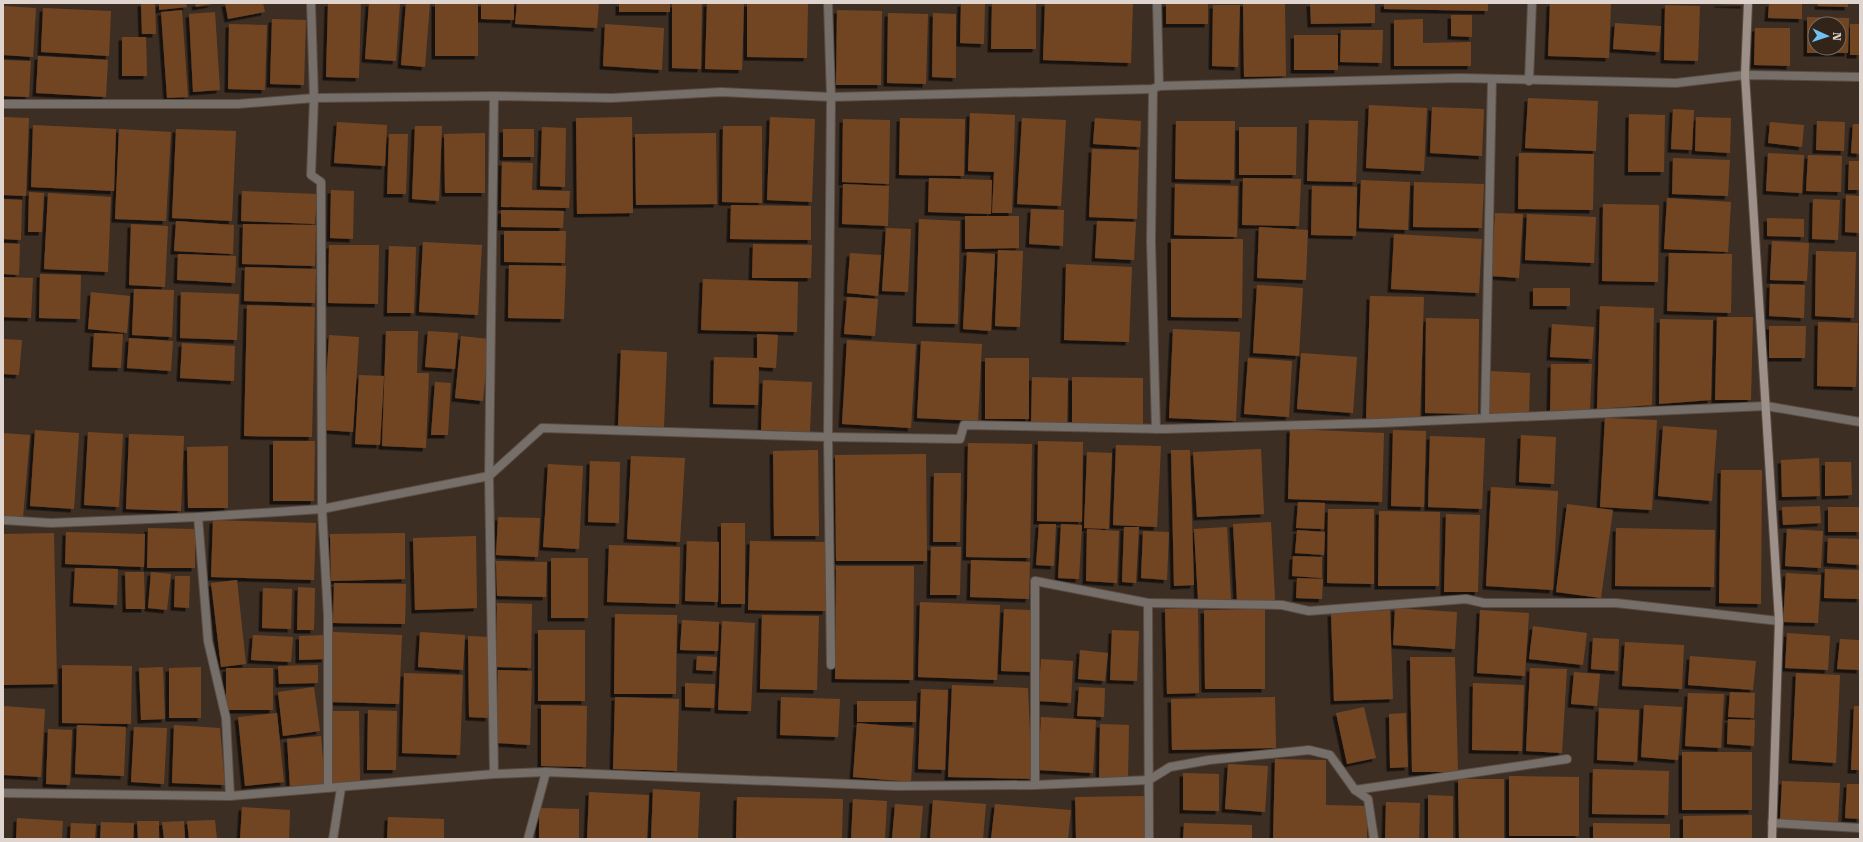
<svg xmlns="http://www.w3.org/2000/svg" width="1863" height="842" viewBox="0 0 1863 842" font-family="'Roboto Serif',serif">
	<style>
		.building { fill: #724524; fill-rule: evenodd; filter: url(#shadow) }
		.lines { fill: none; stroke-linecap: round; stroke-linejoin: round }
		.street-casing { stroke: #5a4c43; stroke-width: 10 }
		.secondary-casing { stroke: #5a4c43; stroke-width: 10 }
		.street { stroke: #766e69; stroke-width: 8 }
		.secondary { stroke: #9d9088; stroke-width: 8 }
	</style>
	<defs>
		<filter id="shadow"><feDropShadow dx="-3.5" dy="3.5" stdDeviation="0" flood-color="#0009"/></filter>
	</defs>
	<rect width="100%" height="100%" fill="#3d2e24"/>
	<g class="building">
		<polygon points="141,3 155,3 156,34 142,34"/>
		<polygon points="159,3 186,3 187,7 159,10"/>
		<polygon points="195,3 212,3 212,4 196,7"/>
		<polygon points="225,3 263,3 265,12 228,19"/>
		<polygon points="328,3 361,3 359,78 326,77"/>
		<polygon points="369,3 400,3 396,61 365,59"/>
		<polygon points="406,3 430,3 425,67 401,65"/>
		<rect x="435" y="3" width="43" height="53"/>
		<polygon points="481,3 514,3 514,20 481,19"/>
		<polygon points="517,3 599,3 597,28 515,24"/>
		<rect x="619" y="3" width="51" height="9"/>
		<polygon points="707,3 744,3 742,70 705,69"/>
		<polygon points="747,3 808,3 807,58 747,57"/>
		<polygon points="961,3 985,3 984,44 960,43"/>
		<polygon points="992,3 1036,3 1036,49 991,49"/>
		<polygon points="1045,3 1133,3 1131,63 1043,60"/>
		<rect x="1166" y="3" width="42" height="21"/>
		<polygon points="1243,3 1285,3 1286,76 1244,77"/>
		<polygon points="1310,3 1375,3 1375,23 1311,24"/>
		<polygon points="1384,3 1488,3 1488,11 1384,9"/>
		<polygon points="1550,3 1611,3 1609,58 1548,56"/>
		<polygon points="1718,3 1744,3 1744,5 1718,4"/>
		<polygon points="1769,3 1802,3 1802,19 1768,18"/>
		<polygon points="1818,3 1848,3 1848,7 1818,6"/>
		<polygon points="672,4 702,4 701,69 672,68"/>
		<polygon points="1213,5 1240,5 1238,67 1212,66"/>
		<polygon points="1665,5 1700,6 1698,61 1664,60"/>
		<polygon points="3,6 36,8 33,57 3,55"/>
		<polygon points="43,8 111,11 109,56 41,52"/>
		<polygon points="182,10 188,97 167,98 161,12"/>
		<polygon points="837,10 882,11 881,85 836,85"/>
		<polygon points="215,12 220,90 193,92 189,14"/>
		<polygon points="888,13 928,14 926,84 887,83"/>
		<polygon points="933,13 956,14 956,78 932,77"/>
		<polygon points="1451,15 1472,15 1472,37 1451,36"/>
		<path d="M1807 17 1849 18 1848 53H1807ZM1815 24H1839V48H1815Z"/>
		<polygon points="272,19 306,20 304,85 270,84"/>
		<polygon points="1423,19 1423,43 1471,42 1471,66 1394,66 1394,20"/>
		<polygon points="1615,23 1661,26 1659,52 1613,49"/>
		<polygon points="229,24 267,25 265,90 228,89"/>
		<polygon points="605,24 664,28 662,70 603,66"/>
		<rect x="1850" y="24" width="10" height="31"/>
		<polygon points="1755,28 1790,28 1790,66 1754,65"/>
		<polygon points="1341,30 1383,30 1382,63 1340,62"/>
		<rect x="1294" y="35" width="44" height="35"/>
		<polygon points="122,37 146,37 147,76 122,76"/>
		<polygon points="38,56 108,60 106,97 36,93"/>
		<polygon points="3,60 31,61 29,97 3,96"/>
		<polygon points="1528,98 1598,101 1596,151 1525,148"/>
		<polygon points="1369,105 1427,108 1424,171 1366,168"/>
		<polygon points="1432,107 1484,109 1482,156 1430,153"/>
		<polygon points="1673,109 1694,110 1692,150 1671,149"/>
		<polygon points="970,113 1015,115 1012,213 992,213 994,172 968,171"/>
		<polygon points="1629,114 1665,115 1664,172 1628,172"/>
		<polygon points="3,117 29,118 26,196 3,195"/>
		<polygon points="632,117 633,213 577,214 576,118"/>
		<polygon points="770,117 815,119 812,202 767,200"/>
		<polygon points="1696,117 1731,118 1730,153 1695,151"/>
		<polygon points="900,118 965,119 964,176 899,175"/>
		<polygon points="1022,118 1066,120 1061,206 1017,204"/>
		<polygon points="1095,118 1141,121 1140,147 1093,144"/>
		<polygon points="843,119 890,120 889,184 842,182"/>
		<polygon points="1309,120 1358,121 1356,182 1307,181"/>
		<polygon points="1176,121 1235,121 1234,180 1175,179"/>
		<polygon points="1817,121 1845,122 1844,151 1816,150"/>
		<polygon points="337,122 387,125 385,166 334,163"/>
		<polygon points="1770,122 1804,125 1802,147 1768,143"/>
		<polygon points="1853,124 1860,124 1860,154 1851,153"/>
		<polygon points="33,125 116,129 114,191 31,187"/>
		<polygon points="415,126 442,126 439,201 412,199"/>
		<polygon points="723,126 762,126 762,203 722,202"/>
		<polygon points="542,127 566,128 565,187 540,186"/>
		<polygon points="1239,127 1297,127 1296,175 1239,175"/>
		<polygon points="119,129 171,132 166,221 115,219"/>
		<polygon points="176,129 236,131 232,221 172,218"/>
		<rect x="503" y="129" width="31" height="28"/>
		<polygon points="485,133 485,193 445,193 444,134"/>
		<polygon points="716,133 717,204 636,205 635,134"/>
		<polygon points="389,134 408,134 406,194 387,194"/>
		<polygon points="1092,149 1139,150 1137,219 1089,217"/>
		<polygon points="1519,153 1594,154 1593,210 1518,209"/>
		<polygon points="1768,153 1804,155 1802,193 1766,191"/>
		<polygon points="1808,155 1842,156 1841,192 1806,191"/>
		<polygon points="1673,158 1730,160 1728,196 1672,194"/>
		<polygon points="1849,161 1860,161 1860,190 1848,190"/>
		<polygon points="502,162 533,163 532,190 570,191 569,208 501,207"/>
		<polygon points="929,178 992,180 991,214 928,212"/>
		<polygon points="1243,178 1301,179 1299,226 1242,225"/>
		<polygon points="1361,180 1410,182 1408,230 1359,228"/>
		<polygon points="1414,182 1484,184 1482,228 1413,227"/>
		<polygon points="843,184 889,186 888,226 842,224"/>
		<polygon points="1175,184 1238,186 1237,237 1174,235"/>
		<polygon points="1312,186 1357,187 1356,236 1311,235"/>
		<polygon points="331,190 354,191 353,239 330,238"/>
		<polygon points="242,191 317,194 315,224 241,221"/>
		<polygon points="29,192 44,193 42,232 28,232"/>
		<polygon points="48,193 111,197 108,272 44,269"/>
		<polygon points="1846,195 1860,196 1860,233 1845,232"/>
		<polygon points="1667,198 1731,202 1728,252 1664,249"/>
		<polygon points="3,199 22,200 21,240 3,239"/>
		<polygon points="1813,199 1840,200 1838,240 1812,239"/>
		<polygon points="1603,204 1659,205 1658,282 1602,281"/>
		<polygon points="731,205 811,206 811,240 730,239"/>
		<polygon points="1031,209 1064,210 1063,246 1029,244"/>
		<polygon points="501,210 564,211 563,228 501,227"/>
		<polygon points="1495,213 1523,214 1519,278 1491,276"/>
		<polygon points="1527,214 1596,217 1594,263 1525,260"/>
		<polygon points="965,216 1019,216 1019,248 965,249"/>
		<polygon points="1767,218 1804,219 1804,237 1767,236"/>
		<polygon points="919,219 960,221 958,324 916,323"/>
		<polygon points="176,221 234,225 233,254 174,251"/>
		<polygon points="1097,221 1136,222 1134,260 1095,258"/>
		<polygon points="131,224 168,226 165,287 129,285"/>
		<polygon points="243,224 316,225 315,266 242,264"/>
		<polygon points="1259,227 1308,230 1306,280 1257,278"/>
		<polygon points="886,228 911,229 908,292 882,291"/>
		<polygon points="504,231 566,231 565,263 504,262"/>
		<polygon points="1394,234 1482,239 1479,293 1391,289"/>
		<polygon points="1171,239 1243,239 1242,318 1171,317"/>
		<polygon points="1772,241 1809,243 1807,281 1770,280"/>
		<polygon points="423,242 482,245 478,315 419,312"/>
		<polygon points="3,243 20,244 19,275 3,274"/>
		<polygon points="753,244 812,245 811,278 752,278"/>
		<polygon points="329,245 379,245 378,304 328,303"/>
		<polygon points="389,246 416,247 414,313 387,313"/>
		<polygon points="998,250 1023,251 1020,327 995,326"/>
		<polygon points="1816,251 1856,252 1854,318 1815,316"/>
		<polygon points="967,252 995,254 991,331 963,329"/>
		<polygon points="850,253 881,255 878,296 847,293"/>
		<polygon points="1669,253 1732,254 1731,313 1667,311"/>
		<polygon points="178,254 236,256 235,283 177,280"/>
		<polygon points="1066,264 1132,267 1129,342 1064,340"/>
		<polygon points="509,265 566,266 564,319 508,318"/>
		<polygon points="245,267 316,269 315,303 244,301"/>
		<polygon points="40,274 81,275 80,319 39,318"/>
		<polygon points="3,277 33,278 31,318 3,317"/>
		<polygon points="703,279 798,282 797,332 701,330"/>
		<polygon points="1770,284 1805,285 1804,318 1769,316"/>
		<polygon points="1257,285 1303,288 1299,356 1253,353"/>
		<rect x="1533" y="288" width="37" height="18"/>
		<polygon points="134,289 174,290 172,337 132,335"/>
		<polygon points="91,292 130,296 127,333 88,329"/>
		<polygon points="181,292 239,294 237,340 180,338"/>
		<polygon points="1370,296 1424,297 1420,420 1366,419"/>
		<polygon points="847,297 878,299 875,336 844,334"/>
		<polygon points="247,305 315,307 312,437 244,436"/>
		<polygon points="1600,306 1654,308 1652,405 1597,409"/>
		<polygon points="1717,317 1753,317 1751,400 1715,400"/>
		<polygon points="1426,318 1479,319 1478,414 1425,413"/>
		<polygon points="1660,319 1713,320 1711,400 1659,404"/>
		<polygon points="1818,322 1858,323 1856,387 1817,386"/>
		<polygon points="1552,324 1594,327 1592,359 1550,357"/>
		<polygon points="1769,326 1806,326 1805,358 1769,358"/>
		<polygon points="1173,329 1240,332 1236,421 1169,418"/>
		<polygon points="386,331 418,331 417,373 429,373 426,448 382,446"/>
		<polygon points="428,331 458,333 455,369 425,367"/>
		<polygon points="94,333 123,334 121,368 92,367"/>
		<polygon points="757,334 778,335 776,368 759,367 758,405 713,404 714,357 757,358"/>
		<polygon points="329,335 359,337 353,432 323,430"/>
		<polygon points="461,336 489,339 483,401 455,398"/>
		<polygon points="129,338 173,341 171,371 127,368"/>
		<polygon points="3,339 22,340 19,375 3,374"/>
		<polygon points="847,340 916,344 911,428 842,424"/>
		<polygon points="921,341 982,344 978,421 917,418"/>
		<polygon points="182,343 235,346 234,381 180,378"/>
		<polygon points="621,350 667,352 664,427 618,426"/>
		<polygon points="1301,353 1357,357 1353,413 1297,409"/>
		<rect x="985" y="358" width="44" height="61"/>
		<polygon points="1248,358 1292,361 1289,417 1244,414"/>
		<polygon points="1551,364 1592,364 1590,410 1550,411"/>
		<polygon points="1490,371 1530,373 1529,416 1488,415"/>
		<polygon points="359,375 384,376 380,445 355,444"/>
		<polygon points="1032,377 1068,378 1067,425 1031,425"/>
		<polygon points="1072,377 1143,378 1143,426 1072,425"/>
		<polygon points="763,380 812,382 810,432 761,430"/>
		<polygon points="435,382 451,383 448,435 431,435"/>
		<polygon points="1605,418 1657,420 1652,510 1600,507"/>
		<polygon points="1663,426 1717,430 1712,501 1658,496"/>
		<polygon points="1290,429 1384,433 1382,502 1288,499"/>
		<polygon points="35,430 79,433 74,509 30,506"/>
		<polygon points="1393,430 1426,431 1424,507 1391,506"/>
		<polygon points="88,432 123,434 119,507 84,505"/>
		<polygon points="3,433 30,435 23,518 3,517"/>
		<polygon points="129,434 184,436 181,511 126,509"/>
		<polygon points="1521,435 1556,437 1554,484 1519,482"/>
		<polygon points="1430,436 1485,438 1482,509 1428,507"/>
		<polygon points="273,441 315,441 314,501 273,501"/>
		<polygon points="1038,441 1083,442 1082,522 1037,521"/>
		<polygon points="968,443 1032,444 1030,558 966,557"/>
		<polygon points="1116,445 1161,446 1157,527 1113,525"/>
		<polygon points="228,446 228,508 188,508 187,447"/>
		<polygon points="1261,449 1264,514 1197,517 1193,452"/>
		<polygon points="818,450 819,536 774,536 773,451"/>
		<polygon points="1171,450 1190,450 1194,585 1174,586"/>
		<polygon points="1087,452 1112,453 1109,529 1084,528"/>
		<polygon points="926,454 927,561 836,561 835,455"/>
		<polygon points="631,456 685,458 680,542 627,539"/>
		<polygon points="1819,458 1820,496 1782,497 1781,460"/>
		<polygon points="590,461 620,462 619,523 588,522"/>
		<polygon points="1825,462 1851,462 1852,495 1825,496"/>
		<polygon points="548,464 583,466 579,549 543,547"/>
		<polygon points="1721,470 1762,470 1761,604 1719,603"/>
		<polygon points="934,473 961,473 960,542 933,542"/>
		<polygon points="1491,487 1558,491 1553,590 1486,586"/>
		<polygon points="1298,502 1325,503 1324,529 1296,528"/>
		<polygon points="1567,504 1613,510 1601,598 1556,592"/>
		<polygon points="1820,506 1821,523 1783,525 1782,507"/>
		<rect x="1828" y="507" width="32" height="25"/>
		<polygon points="1328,509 1374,509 1374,584 1327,583"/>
		<polygon points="1379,511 1440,512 1439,586 1378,586"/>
		<polygon points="1446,514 1480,515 1478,592 1444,592"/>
		<polygon points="498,517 540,518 538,557 496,555"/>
		<polygon points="213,520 316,523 314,580 211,577"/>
		<polygon points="1271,522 1275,600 1237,601 1233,524"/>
		<rect x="721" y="523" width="24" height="81"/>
		<polygon points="1039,524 1056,524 1054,566 1036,565"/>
		<polygon points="1061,524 1082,525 1079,579 1058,578"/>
		<polygon points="1124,527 1139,527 1136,583 1122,582"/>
		<polygon points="1227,527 1231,599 1198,600 1194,529"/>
		<polygon points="148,528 195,529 195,568 147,568"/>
		<polygon points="1616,528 1715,530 1714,587 1615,586"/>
		<polygon points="1087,529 1119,531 1117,583 1086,581"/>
		<polygon points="1787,529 1823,531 1821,568 1785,566"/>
		<polygon points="1297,530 1325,532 1324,555 1295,553"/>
		<polygon points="1143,531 1169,532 1167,580 1141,578"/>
		<polygon points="66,532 145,534 144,567 65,564"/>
		<polygon points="54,533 57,684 3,685 3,534"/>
		<polygon points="405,533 405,579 331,581 330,534"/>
		<polygon points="476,536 477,608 415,610 413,538"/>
		<polygon points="1828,538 1860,539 1860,565 1827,563"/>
		<polygon points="687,541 719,542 718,602 685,601"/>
		<polygon points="750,541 826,542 826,611 748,610"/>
		<polygon points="609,545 680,547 679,604 607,602"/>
		<polygon points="931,547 961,547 960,595 930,595"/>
		<polygon points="1293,556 1322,557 1322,578 1292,576"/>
		<rect x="551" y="558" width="37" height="60"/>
		<polygon points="971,560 1030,562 1029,599 970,597"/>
		<polygon points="496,561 547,562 546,597 497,596"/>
		<polygon points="836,566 914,566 913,680 835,679"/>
		<polygon points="75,568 118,569 117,605 73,603"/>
		<polygon points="1825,569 1860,570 1860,599 1824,598"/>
		<polygon points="125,572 144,572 145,609 126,609"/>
		<polygon points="151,572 171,574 167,610 148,608"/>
		<polygon points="1786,573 1821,575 1818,623 1783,622"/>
		<polygon points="175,576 190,576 189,608 174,607"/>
		<polygon points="1297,578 1323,579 1322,599 1296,598"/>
		<polygon points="237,580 246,664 221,667 211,583"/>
		<polygon points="334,583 406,584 405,624 333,623"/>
		<polygon points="298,587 315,588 314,630 297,630"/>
		<polygon points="263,588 292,589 291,629 262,628"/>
		<polygon points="920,602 1000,605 997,680 918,677"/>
		<polygon points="497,603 532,604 531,668 496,667"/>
		<polygon points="1198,608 1199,693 1167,694 1165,609"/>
		<polygon points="1395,608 1457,612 1455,649 1393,645"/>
		<polygon points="1004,609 1031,610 1033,672 1001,671"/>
		<polygon points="1265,609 1265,689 1205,689 1204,610"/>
		<polygon points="1390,610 1393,699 1334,701 1331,613"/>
		<polygon points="1480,610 1529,613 1525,676 1477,673"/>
		<polygon points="615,614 677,615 676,694 614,694"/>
		<polygon points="762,615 819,616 817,690 760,689"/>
		<polygon points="682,620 719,622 718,651 680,650"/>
		<polygon points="722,621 755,623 751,711 718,710"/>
		<polygon points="1533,626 1587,633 1583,665 1529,659"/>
		<rect x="538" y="630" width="47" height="71"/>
		<polygon points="1112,630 1139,631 1137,681 1110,680"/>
		<polygon points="333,632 402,635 399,704 330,702"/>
		<polygon points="420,632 465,635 463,670 418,667"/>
		<polygon points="1787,633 1830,636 1828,670 1785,668"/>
		<polygon points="253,635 293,637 291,662 251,660"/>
		<polygon points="325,635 325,659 299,660 299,636"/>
		<polygon points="468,636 488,637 489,718 469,717"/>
		<polygon points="1593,638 1619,639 1618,671 1591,669"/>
		<polygon points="1840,639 1860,640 1860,670 1837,669"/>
		<polygon points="1625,642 1684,645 1682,689 1622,686"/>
		<polygon points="1080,650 1108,653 1105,681 1078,679"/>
		<polygon points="697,656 717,657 716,671 696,670"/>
		<polygon points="1690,656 1756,661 1753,690 1688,685"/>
		<polygon points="1410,657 1455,657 1458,772 1412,772"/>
		<polygon points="1041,659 1073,661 1071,703 1038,701"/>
		<polygon points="62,665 132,666 131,724 62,723"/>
		<polygon points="318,665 318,683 279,684 278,666"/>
		<polygon points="163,667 165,719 141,720 139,668"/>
		<polygon points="201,667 201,718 169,718 169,668"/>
		<rect x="226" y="668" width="47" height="42"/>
		<polygon points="1530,668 1567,669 1562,753 1526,751"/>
		<polygon points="498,670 532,671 530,745 496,743"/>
		<polygon points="1574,672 1600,674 1597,706 1571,704"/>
		<polygon points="404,673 463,675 460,755 402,753"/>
		<polygon points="1796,673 1840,675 1836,763 1792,760"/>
		<polygon points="685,683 715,684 714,708 685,707"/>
		<polygon points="1473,683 1524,685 1522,751 1472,750"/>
		<polygon points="952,685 1028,688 1032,779 948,777"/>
		<polygon points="314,687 320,731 283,736 278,692"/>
		<polygon points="1079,687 1105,688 1104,717 1077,716"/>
		<polygon points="921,689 948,690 945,770 918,769"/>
		<polygon points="1730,692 1755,693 1754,718 1728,717"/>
		<polygon points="1688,693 1724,694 1721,748 1685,746"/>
		<polygon points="615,697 679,699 677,771 613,769"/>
		<polygon points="781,697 840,699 838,737 780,735"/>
		<polygon points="1275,697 1276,748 1172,750 1171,699"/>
		<rect x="857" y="701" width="59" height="21"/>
		<polygon points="541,705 587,706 586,767 541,766"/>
		<polygon points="1644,705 1682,707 1678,760 1641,757"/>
		<polygon points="3,706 45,709 41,777 3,775"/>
		<polygon points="1854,706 1860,706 1860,770 1851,770"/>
		<polygon points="1364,707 1376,758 1347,764 1336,713"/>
		<polygon points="1599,708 1639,710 1637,762 1597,760"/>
		<polygon points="368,710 397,711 396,770 367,770"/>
		<polygon points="330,711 359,711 360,783 330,783"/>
		<polygon points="277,713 284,782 245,786 238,717"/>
		<polygon points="1406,713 1408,767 1390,768 1389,714"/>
		<polygon points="1041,717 1096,720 1093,773 1038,770"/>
		<polygon points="1728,719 1755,720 1754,746 1727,744"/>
		<polygon points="857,723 914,728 911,782 853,777"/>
		<polygon points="1100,724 1129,725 1128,779 1099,778"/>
		<polygon points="77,725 126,727 124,776 75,774"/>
		<polygon points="174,725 220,728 225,785 172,783"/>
		<polygon points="134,727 167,728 164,784 131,782"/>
		<polygon points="48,729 72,730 70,785 46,784"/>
		<polygon points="321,736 325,785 290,788 287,739"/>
		<rect x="1682" y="752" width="70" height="58"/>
		<polygon points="1275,759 1326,760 1326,805 1367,806 1367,839 1273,839"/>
		<polygon points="1228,764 1268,766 1265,812 1225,809"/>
		<polygon points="1593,769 1669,771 1668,815 1592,814"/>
		<polygon points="1183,773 1219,774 1219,811 1183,810"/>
		<polygon points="1509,776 1579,777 1579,836 1509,836"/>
		<polygon points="1458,779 1504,779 1504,839 1459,839"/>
		<polygon points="1782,781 1840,783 1838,822 1780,820"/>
		<polygon points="1847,784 1860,784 1860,819 1845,818"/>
		<polygon points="653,789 700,792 698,839 651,839"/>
		<polygon points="589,792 649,795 647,839 587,839"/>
		<polygon points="1428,795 1453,796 1453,838 1428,838"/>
		<polygon points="1145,796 1145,839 1076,839 1075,797"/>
		<polygon points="737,797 843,799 842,839 736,839"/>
		<polygon points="853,799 887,801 885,839 851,839"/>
		<polygon points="933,800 986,804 983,839 930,839"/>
		<polygon points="1386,802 1420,803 1419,839 1385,839"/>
		<polygon points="895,804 923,806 920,839 892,839"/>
		<polygon points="995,804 1071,810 1068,839 991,839"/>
		<polygon points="242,807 290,810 289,839 240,839"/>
		<polygon points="539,808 579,809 579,839 539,839"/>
		<polygon points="1752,815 1752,839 1683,839 1683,816"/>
		<polygon points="388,817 444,819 444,839 387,839"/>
		<polygon points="17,818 63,821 62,839 16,839"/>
		<polygon points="215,820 217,839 189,839 187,821"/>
		<polygon points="137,821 159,821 159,839 138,839"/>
		<polygon points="184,821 185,839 164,839 162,822"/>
		<polygon points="101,822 134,823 133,839 100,839"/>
		<polygon points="71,823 96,824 95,839 70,839"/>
		<polygon points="1184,823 1252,825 1252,839 1183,839"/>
		<polygon points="1593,823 1670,824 1670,839 1593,839"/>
	</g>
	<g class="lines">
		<defs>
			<g id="street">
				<polyline points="311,3 314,98 311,175 321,182 322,509 328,616 328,788"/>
				<polyline points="828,3 831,97 828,437 831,665"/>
				<polyline points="1157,3 1159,86"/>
				<polyline points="1529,81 1532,3"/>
				<polyline points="1153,89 1151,241 1156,429"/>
				<polyline points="494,96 489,476 542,428 828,437 960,439 964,425 1163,429 1379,423 1766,406 1860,422"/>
				<polyline points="3,104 238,104 314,98 494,96 612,98 721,92 831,97 1153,89 1159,86 1459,78 1676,83 1745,75 1860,77"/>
				<polyline points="1485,418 1492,79"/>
				<polyline points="198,517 208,641 226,718 230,796"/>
				<polyline points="3,520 51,523 198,517 322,509 489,476 494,774"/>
				<polyline points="1148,603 1282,605 1309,611 1466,599 1484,603 1616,603 1779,621"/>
				<polyline points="1035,785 1035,581 1148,603 1149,839"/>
				<polyline points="1355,790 1567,759"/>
				<polyline points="3,793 230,796 494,774 546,772 898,786 1035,785 1149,780 1170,767 1209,760 1309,750 1330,755 1355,790 1368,799 1374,839"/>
				<polyline points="1772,823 1860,828"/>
				<polyline points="333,839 341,788"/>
				<polyline points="528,839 546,772"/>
			</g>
			<polyline id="secondary" points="1748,3 1745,75 1779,621 1772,839"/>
		</defs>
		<use href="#street" class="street-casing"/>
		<use href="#secondary" class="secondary-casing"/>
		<use href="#street" class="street"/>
		<use href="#secondary" class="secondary"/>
	</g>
	<rect width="1863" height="842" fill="none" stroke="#dfd5ce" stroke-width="8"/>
	<g transform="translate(1827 36) rotate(93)"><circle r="19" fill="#33241a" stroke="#786b62"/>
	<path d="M0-3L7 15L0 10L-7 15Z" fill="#6dc2f3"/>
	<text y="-6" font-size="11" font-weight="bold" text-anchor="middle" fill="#dfd5ce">N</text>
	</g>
</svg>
